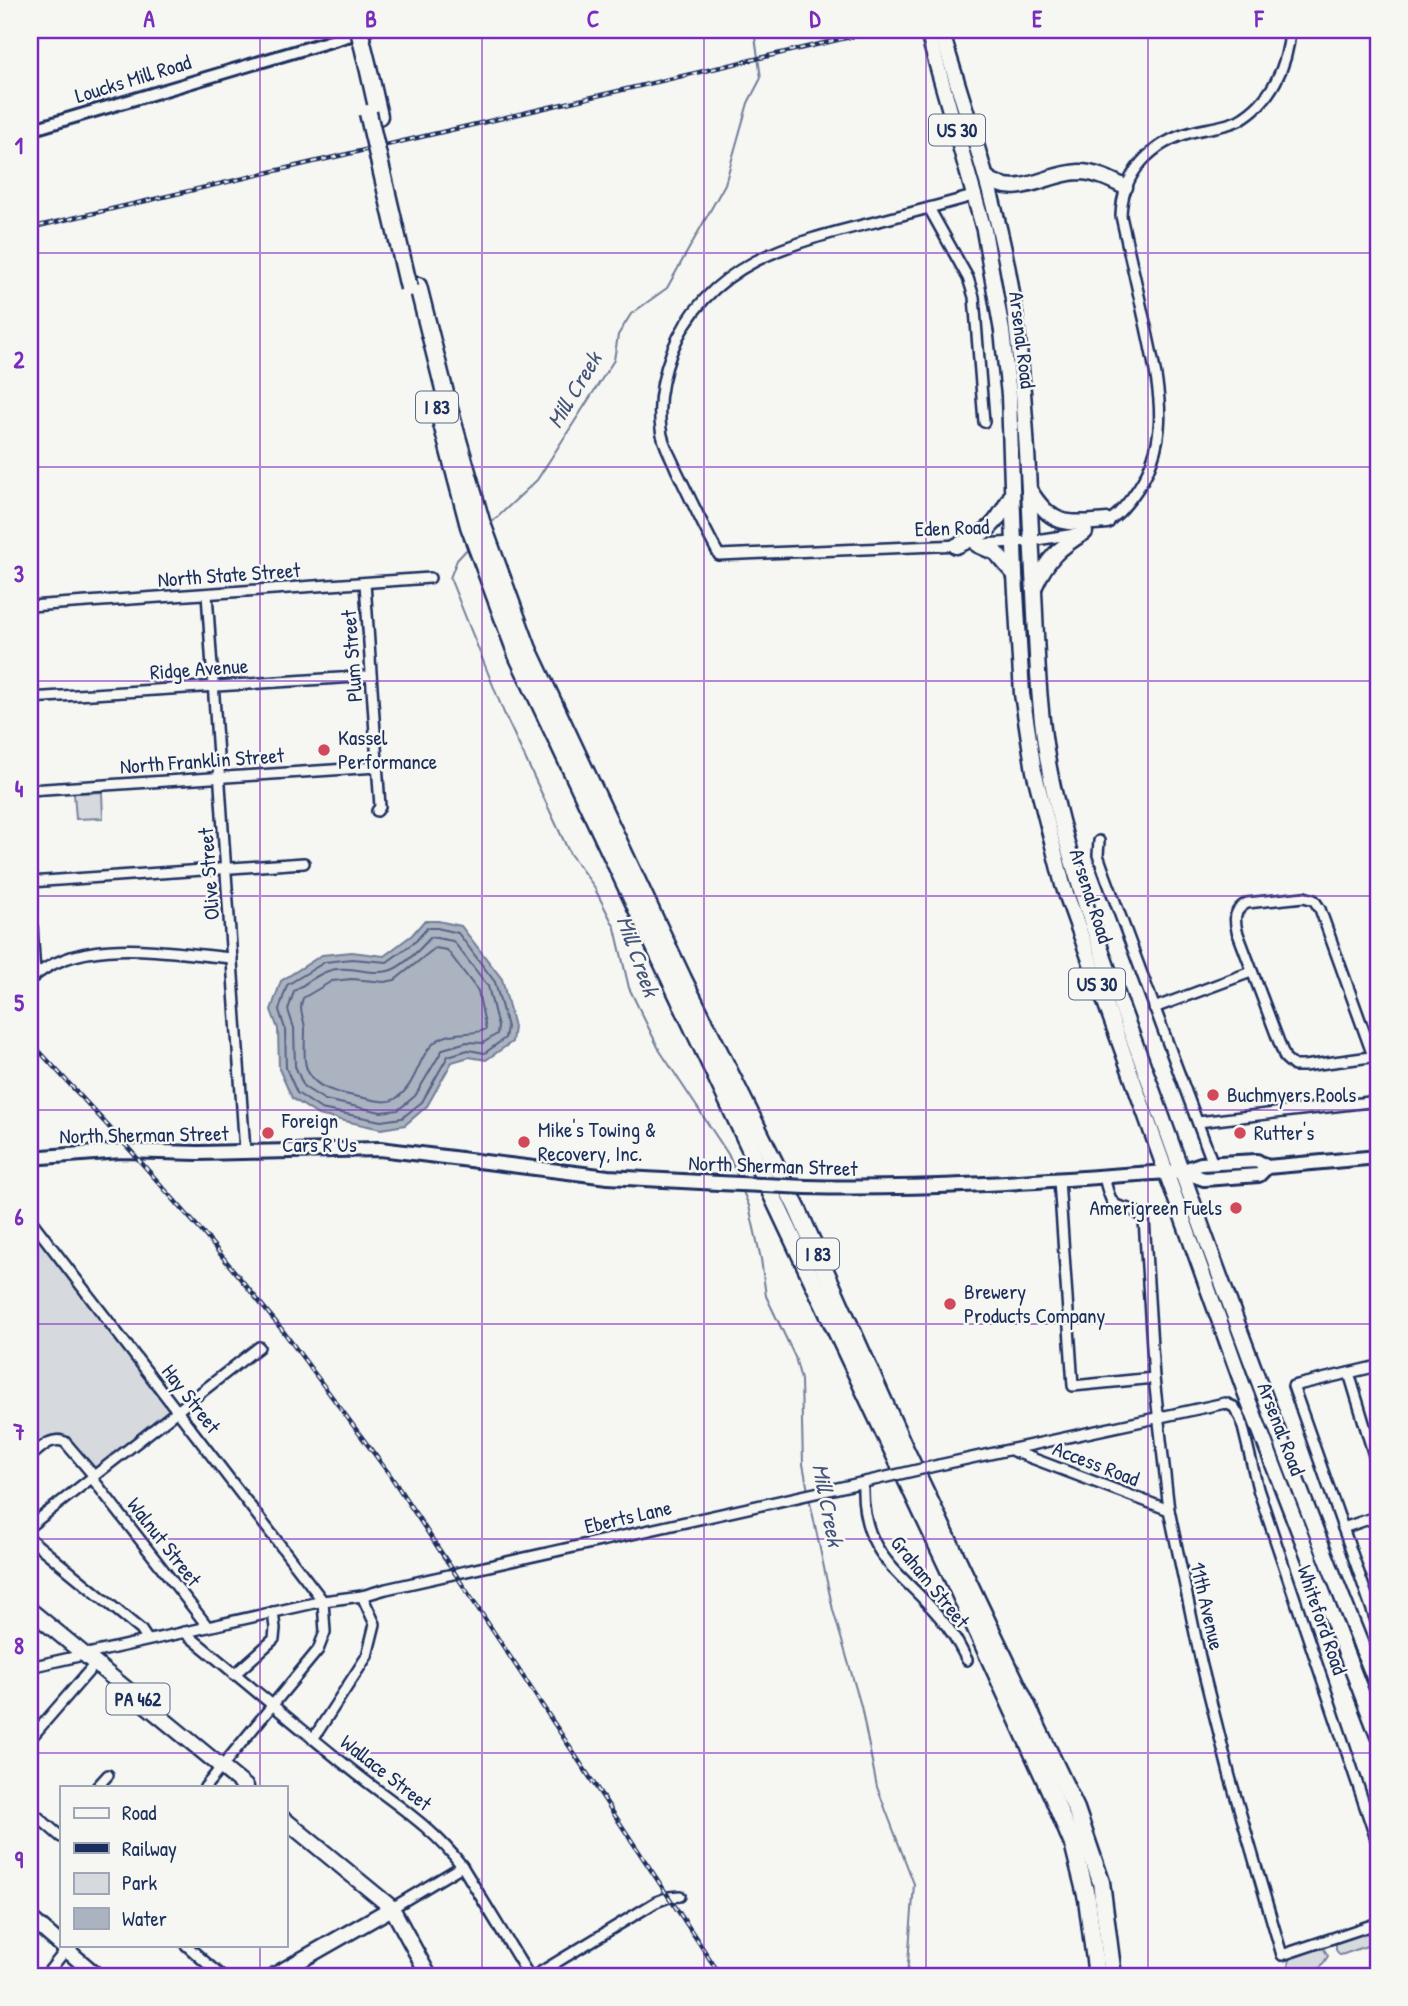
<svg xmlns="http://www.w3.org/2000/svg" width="1408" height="2006" viewBox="0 0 1408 2006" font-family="'Patrick Hand',sans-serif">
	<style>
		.green { fill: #d6d9dd; stroke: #78849e; stroke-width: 2 }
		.water { fill: #abb2c0; stroke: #717e99; stroke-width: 2 }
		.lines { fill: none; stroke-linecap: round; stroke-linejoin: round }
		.shore { stroke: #556385; stroke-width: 2 }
		.stream { stroke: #717e99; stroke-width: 2 }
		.minor-casing { stroke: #1b2f5e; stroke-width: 14 }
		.tertiary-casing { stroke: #1b2f5e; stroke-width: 16 }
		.secondary-casing { stroke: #1b2f5e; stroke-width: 18 }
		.primary-casing { stroke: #1b2f5e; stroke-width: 19 }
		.trunk-casing { stroke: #1b2f5e; stroke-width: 19 }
		.motorway-casing { stroke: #1b2f5e; stroke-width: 21 }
		.minor { stroke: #f6f6f2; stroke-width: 9 }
		.tertiary { stroke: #f6f6f2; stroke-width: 10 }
		.secondary { stroke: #f6f6f2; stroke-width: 12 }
		.primary { stroke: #f6f6f2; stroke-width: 14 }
		.trunk { stroke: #f6f6f2; stroke-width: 14 }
		.motorway { stroke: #f6f6f2; stroke-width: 16 }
		.rail-casing { stroke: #1b2f5e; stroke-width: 4.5 }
		.rail { stroke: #f6f6f2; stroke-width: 2; stroke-dasharray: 5; stroke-linecap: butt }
		.minor-bridge-casing { stroke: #1b2f5e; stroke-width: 14; stroke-linecap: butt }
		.secondary-bridge-casing { stroke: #1b2f5e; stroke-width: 18; stroke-linecap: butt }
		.motorway-bridge-casing { stroke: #1b2f5e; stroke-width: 21; stroke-linecap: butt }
		.minor-bridge { stroke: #f6f6f2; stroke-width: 9 }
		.secondary-bridge { stroke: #f6f6f2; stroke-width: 12 }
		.motorway-bridge { stroke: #f6f6f2; stroke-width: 16 }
		.grid { fill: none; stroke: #7b2cbf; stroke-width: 2; stroke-opacity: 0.55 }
		.poi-dot { fill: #d1495b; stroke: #f6f6f2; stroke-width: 2.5 }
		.labels { text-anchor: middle; stroke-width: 5; stroke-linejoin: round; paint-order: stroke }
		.shield { fill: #f6f6f2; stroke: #5d6b8a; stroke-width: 2 }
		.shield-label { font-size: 19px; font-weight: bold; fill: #1b2f5e }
		.street-label { font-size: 21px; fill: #1b2f5e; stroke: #f6f6f2 }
		.poi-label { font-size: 21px; fill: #1b2f5e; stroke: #f6f6f2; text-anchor: start }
		.water-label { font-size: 23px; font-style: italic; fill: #46567b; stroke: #f6f6f2 }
		.neatline { fill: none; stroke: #7b2cbf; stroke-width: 2.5 }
		.grid-label { font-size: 23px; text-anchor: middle; font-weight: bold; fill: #7b2cbf }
	</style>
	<rect width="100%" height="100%" fill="#f6f6f2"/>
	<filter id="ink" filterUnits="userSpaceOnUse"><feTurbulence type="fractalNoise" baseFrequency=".0143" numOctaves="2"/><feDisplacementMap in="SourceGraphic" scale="14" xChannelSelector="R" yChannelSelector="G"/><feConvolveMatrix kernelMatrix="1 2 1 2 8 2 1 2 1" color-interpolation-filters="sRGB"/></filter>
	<g filter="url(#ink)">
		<g class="green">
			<polygon points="102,792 103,818 76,819 74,793"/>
			<polygon points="30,1226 172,1409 94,1470 61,1434 49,1436 30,1452"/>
			<polygon points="1378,1927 1378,1942 1344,1954 1340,1955 1336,1950 1336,1944 1340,1941"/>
			<polygon points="1319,1948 1324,1949 1328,1956 1315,1976 1294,1976 1293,1969 1288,1966 1289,1959"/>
		</g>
		<polygon class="water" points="424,921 438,921 461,926 502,979 514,1027 512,1042 486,1060 469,1057 452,1062 427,1106 405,1125 381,1129 318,1115 292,1098 279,1069 278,1029 271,1010 281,981 322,955 352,952 384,956 412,935"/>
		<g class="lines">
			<g class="shore">
				<polygon points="427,928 437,928 458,933 495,982 507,1027 505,1038 485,1053 468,1050 448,1056 422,1102 402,1118 381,1121 321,1109 297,1093 286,1068 285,1029 279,1010 287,985 325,962 352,959 387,962 416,941"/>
				<path d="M431 937 453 941 488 986 498 1027 497 1034 483 1043 467 1042 443 1049 415 1096 398 1110 381 1112 325 1100 304 1087 295 1066 294 1028 288 1010 294 991C304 985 316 975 328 971 348 964 370 976 388 971 402 968 422 947 431 937Z"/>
				<path d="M435 948 447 950 478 991 486 1029C476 1036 451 1029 435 1042 417 1057 417 1086 395 1099 386 1104 374 1100 364 1098 341 1093 309 1091 305 1061 304 1051 305 1040 305 1029 304 1016 298 1011 303 998L332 981 352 979 384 982 395 980Z"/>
			</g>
			<g class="stream">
				<polyline points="489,525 537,480 614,360 618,335 631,314 667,288 725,184 748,103 761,78 754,30"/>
				<polyline points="469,547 457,560 450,578 504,713 570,854 593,885 615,928 629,988 660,1051 728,1154 738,1177"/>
				<polyline points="742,1189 749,1206 761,1259 766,1296 795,1357 801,1380 803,1464 808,1491"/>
				<polyline points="809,1497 833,1610 861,1706 877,1787 914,1884 907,1976"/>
			</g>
			<defs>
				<g id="minor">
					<polyline points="929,208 968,278 974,297 984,422"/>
					<path d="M1105 522C1116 518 1124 507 1132 497 1174 442 1159 389 1146 327 1138 290 1129 253 1121 216 1122 173 1151 143 1192 132 1206 128 1225 127 1239 120 1271 102 1288 65 1290 30"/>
					<polyline points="982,544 1030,541 1075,534"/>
					<path d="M961 545 719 555C703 526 690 498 676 469 671 456 662 443 661 429 657 404 663 375 672 351 708 260 798 241 883 220 914 212 945 204 976 195"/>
					<polyline points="365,583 380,807 377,811"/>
					<polyline points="207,594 245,1152"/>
					<polyline points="30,606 430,578"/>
					<polyline points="30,698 371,676"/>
					<polyline points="30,790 377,767"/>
					<polyline points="1099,841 1098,855 1104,872 1213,1164"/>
					<polyline points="30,882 304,863"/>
					<polyline points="30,892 35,975"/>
					<path d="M30 980C80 933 169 953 232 958"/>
					<polyline points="1154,1008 1251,972"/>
					<path d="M1373 1056 1320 909 1314 900 1304 897 1247 903C1234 910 1234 918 1237 931L1285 1058 1294 1066H1304L1378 1056"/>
					<polyline points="1198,1122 1378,1101"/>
					<path d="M1104 1176C1114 1224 1121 1195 1144 1219L1154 1378 1169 1510 1201 1662 1230 1777 1282 1955 1378 1923"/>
					<polyline points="1059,1180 1073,1386 1154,1378"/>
					<polyline points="30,1219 323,1601"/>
					<polyline points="1378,1366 1293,1386 1378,1627"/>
					<polyline points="1349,1373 1378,1469"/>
					<polyline points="1013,1451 1169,1510"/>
					<path d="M30 1457C41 1448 51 1436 65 1442L94 1476"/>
					<polyline points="939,1465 1225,1403 1234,1407 1241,1419 1258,1489 1378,1845"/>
					<polyline points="92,1478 208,1627"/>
					<path d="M863 1483C860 1564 913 1576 951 1632 957 1640 962 1651 967 1660"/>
					<polyline points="30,1526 259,1347"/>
					<polyline points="1343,1528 1378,1516"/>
					<polyline points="30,1539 141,1630 147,1639"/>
					<path d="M184 1632C242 1679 299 1728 358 1775 395 1804 434 1828 462 1866L529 1976"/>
					<polyline points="30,1667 323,1601 362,1596 386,1589 878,1479"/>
					<polyline points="234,1675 274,1639 275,1628 273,1612"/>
					<polyline points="30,1739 95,1664"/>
					<polyline points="313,1739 367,1656 375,1624 362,1596"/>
					<polyline points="97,1787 108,1775"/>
					<polyline points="205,1787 318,1650 325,1632 323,1601"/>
					<polyline points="30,1810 61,1837"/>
					<polyline points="392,1908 462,1866"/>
					<polyline points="186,1945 221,1976"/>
					<polyline points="45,1976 69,1946"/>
					<polyline points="534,1976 656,1902 669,1897 680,1896"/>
				</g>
				<polyline id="tertiary" points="30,130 368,30"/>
				<g id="secondary">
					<polyline points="30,1158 121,1151 199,1153 380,1149 608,1177 719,1183"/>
					<polyline points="1181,1171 1204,1179 1259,1175 1267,1167 1378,1157"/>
					<path d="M806 1187C932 1190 1056 1180 1181 1171L1201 1164 1257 1161 1267 1167"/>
				</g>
				<g id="primary">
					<polyline points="30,1610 246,1787"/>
					<polyline points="285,1820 392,1908 429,1976"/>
					<polyline points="30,1918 97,1976"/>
					<polyline points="273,1976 392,1908"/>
				</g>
				<g id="trunk">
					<polyline points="927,30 984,230 1002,331 1009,395 1015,575 1022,694 1034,771 1063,885 1244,1389 1378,1736"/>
					<path d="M941 30C969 124 1003 217 1015 315 1027 407 1029 500 1034 592 1037 653 1038 713 1050 773 1073 886 1118 995 1157 1103 1227 1299 1300 1495 1378 1687"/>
					<path d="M986 177C1017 201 1045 173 1079 172 1095 172 1111 180 1125 187"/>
					<path d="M1029 489C1052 527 1066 524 1107 521"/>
					<polyline points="978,545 996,553 1015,575"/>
					<path d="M956 546C989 532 996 526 1012 494"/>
					<path d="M1034 588C1047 559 1058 548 1085 532"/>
				</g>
				<g id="motorway">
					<polyline points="368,67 379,116"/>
					<polyline points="418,286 448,405 481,521 528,649 683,979 797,1208 904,1447 1076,1809 1101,1882 1113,1976"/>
					<polyline points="441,420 469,526 517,655 951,1574 1053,1797 1074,1847 1087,1899 1097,1976"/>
				</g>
			</defs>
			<use href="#minor" class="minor-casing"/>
			<use href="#tertiary" class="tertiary-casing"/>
			<use href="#secondary" class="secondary-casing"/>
			<use href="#primary" class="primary-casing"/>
			<use href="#trunk" class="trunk-casing"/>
			<use href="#motorway" class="motorway-casing"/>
			<use href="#minor" class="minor"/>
			<use href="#tertiary" class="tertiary"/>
			<use href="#secondary" class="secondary"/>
			<use href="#primary" class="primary"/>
			<use href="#trunk" class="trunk"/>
			<use href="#motorway" class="motorway"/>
			<defs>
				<g id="rail">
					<polyline points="30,228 880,30"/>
					<polyline points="30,1041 131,1151 204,1234 283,1331 390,1475 721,1976"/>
				</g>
			</defs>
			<use href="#rail" class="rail-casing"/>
			<use href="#rail" class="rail"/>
			<defs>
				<polyline id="minor-bridge" points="878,1479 939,1465"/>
				<polyline id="secondary-bridge" points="719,1183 806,1187"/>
				<g id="motorway-bridge">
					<polyline points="359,30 368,67"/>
					<polyline points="368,113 409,288"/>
				</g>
			</defs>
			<use href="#minor-bridge" class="minor-bridge-casing"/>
			<use href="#secondary-bridge" class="secondary-bridge-casing"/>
			<use href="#motorway-bridge" class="motorway-bridge-casing"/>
			<use href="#minor-bridge" class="minor-bridge"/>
			<use href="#secondary-bridge" class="secondary-bridge"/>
			<use href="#motorway-bridge" class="motorway-bridge"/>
		</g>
	</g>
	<path class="grid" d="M260 30V1787M482 30V1976M704 30V1976M926 30V1976M1148 30V1976M30 253H1378M30 467H1378M30 681H1378M30 896H1378M30 1110H1378M30 1324H1378M30 1539H1378M30 1753H1378M260 1945V1976"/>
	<g class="poi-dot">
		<circle cx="324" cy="750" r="7"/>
		<circle cx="1213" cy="1095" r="7"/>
		<circle cx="268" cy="1133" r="7"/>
		<circle cx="1240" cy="1133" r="7"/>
		<circle cx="524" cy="1142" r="7"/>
		<circle cx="1236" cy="1208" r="7"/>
		<circle cx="950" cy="1304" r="7"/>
	</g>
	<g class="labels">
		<g class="shield">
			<rect x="929" y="114.5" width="56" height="31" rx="5"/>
			<rect x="416" y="391.5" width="42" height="31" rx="5"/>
			<rect x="1069" y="968.5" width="56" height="31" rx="5"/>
			<rect x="797" y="1238.5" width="42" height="31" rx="5"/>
			<rect x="106.5" y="1683.5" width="63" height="31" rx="5"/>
		</g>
		<g class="shield-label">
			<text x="957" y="137">US 30</text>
			<text x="437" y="414">I 83</text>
			<text x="1097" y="991">US 30</text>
			<text x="818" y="1261">I 83</text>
			<text x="138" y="1706">PA 462</text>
		</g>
		<g class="street-label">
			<text transform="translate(133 79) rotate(-17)" y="7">Loucks Mill Road</text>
			<text transform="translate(1022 340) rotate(83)" y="7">Arsenal Road</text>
			<text transform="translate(952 528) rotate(-2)" y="7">Eden Road</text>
			<text transform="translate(229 575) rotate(-4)" y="7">North State Street</text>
			<text transform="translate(352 656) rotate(-94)" y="7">Plum Street</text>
			<text transform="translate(199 669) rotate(-4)" y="7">Ridge Avenue</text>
			<text transform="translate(202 761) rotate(-4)" y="7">North Franklin Street</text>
			<text transform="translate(209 874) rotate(-94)" y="7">Olive Street</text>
			<text transform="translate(1091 896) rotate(72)" y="7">Arsenal Road</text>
			<text transform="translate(144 1135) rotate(-1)" y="7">North Sherman Street</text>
			<text transform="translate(773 1166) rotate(2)" y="7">North Sherman Street</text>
			<text transform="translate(191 1399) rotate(52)" y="7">Hay Street</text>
			<text transform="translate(1281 1429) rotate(69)" y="7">Arsenal Road</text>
			<text transform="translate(1096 1464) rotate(21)" y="7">Access Road</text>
			<text transform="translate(628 1517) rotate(-13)" y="7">Eberts Lane</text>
			<text transform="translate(164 1542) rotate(52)" y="7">Walnut Street</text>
			<text transform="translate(930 1582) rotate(51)" y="7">Graham Street</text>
			<text transform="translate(1207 1606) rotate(77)" y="7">11th Avenue</text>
			<text transform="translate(1322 1620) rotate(71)" y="7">Whiteford Road</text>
			<text transform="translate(386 1773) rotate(38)" y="7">Wallace Street</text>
		</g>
		<g class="poi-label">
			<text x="338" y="745">Kassel<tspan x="338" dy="24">Performance</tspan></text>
			<text x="1227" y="1102">Buchmyers Pools</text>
			<text x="282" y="1128">Foreign<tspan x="282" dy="24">Cars R Us</tspan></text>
			<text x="538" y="1137">Mike's Towing &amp;<tspan x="538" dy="24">Recovery, Inc.</tspan></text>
			<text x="1254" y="1140">Rutter's</text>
			<text x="1222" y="1215" text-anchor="end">Amerigreen Fuels</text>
			<text x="964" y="1299">Brewery<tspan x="964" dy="24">Products Company</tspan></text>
		</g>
		<g class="water-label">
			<text transform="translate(574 390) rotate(-59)" y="8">Mill Creek</text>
			<text transform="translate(638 956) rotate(70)" y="8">Mill Creek</text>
			<text transform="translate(828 1505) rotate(79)" y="8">Mill Creek</text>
		</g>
	</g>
	<rect width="1408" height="2006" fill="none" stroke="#f6f6f2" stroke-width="77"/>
	<rect x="60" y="1786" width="228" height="161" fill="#f6f6f2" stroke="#9ea6b7" stroke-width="2"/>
	<rect x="74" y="1808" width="35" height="10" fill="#f6f6f2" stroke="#9ea6b7" stroke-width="2"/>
	<text x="122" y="1820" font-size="21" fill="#1b2f5e">Road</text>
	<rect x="74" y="1843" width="35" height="10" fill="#1b2f5e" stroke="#9ea6b7" stroke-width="2"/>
	<text x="122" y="1856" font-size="21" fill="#1b2f5e">Railway</text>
	<rect x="74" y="1873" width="35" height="21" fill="#d6d9dd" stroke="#9ea6b7" stroke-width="2"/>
	<text x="122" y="1890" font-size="21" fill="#1b2f5e">Park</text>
	<rect x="74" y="1908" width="35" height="21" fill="#abb2c0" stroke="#9ea6b7" stroke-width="2"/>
	<text x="122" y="1926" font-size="21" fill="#1b2f5e">Water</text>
	<rect x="38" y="38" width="1332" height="1930" class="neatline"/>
	<g class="grid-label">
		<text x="149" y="27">A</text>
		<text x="371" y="27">B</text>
		<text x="593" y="27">C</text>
		<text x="815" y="27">D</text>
		<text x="1037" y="27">E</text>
		<text x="1259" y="27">F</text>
		<text x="19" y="154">1</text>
		<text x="19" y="368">2</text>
		<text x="19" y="582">3</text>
		<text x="19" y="797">4</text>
		<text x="19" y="1011">5</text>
		<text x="19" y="1225">6</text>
		<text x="19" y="1440">7</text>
		<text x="19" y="1654">8</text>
		<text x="19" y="1868">9</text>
	</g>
</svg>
